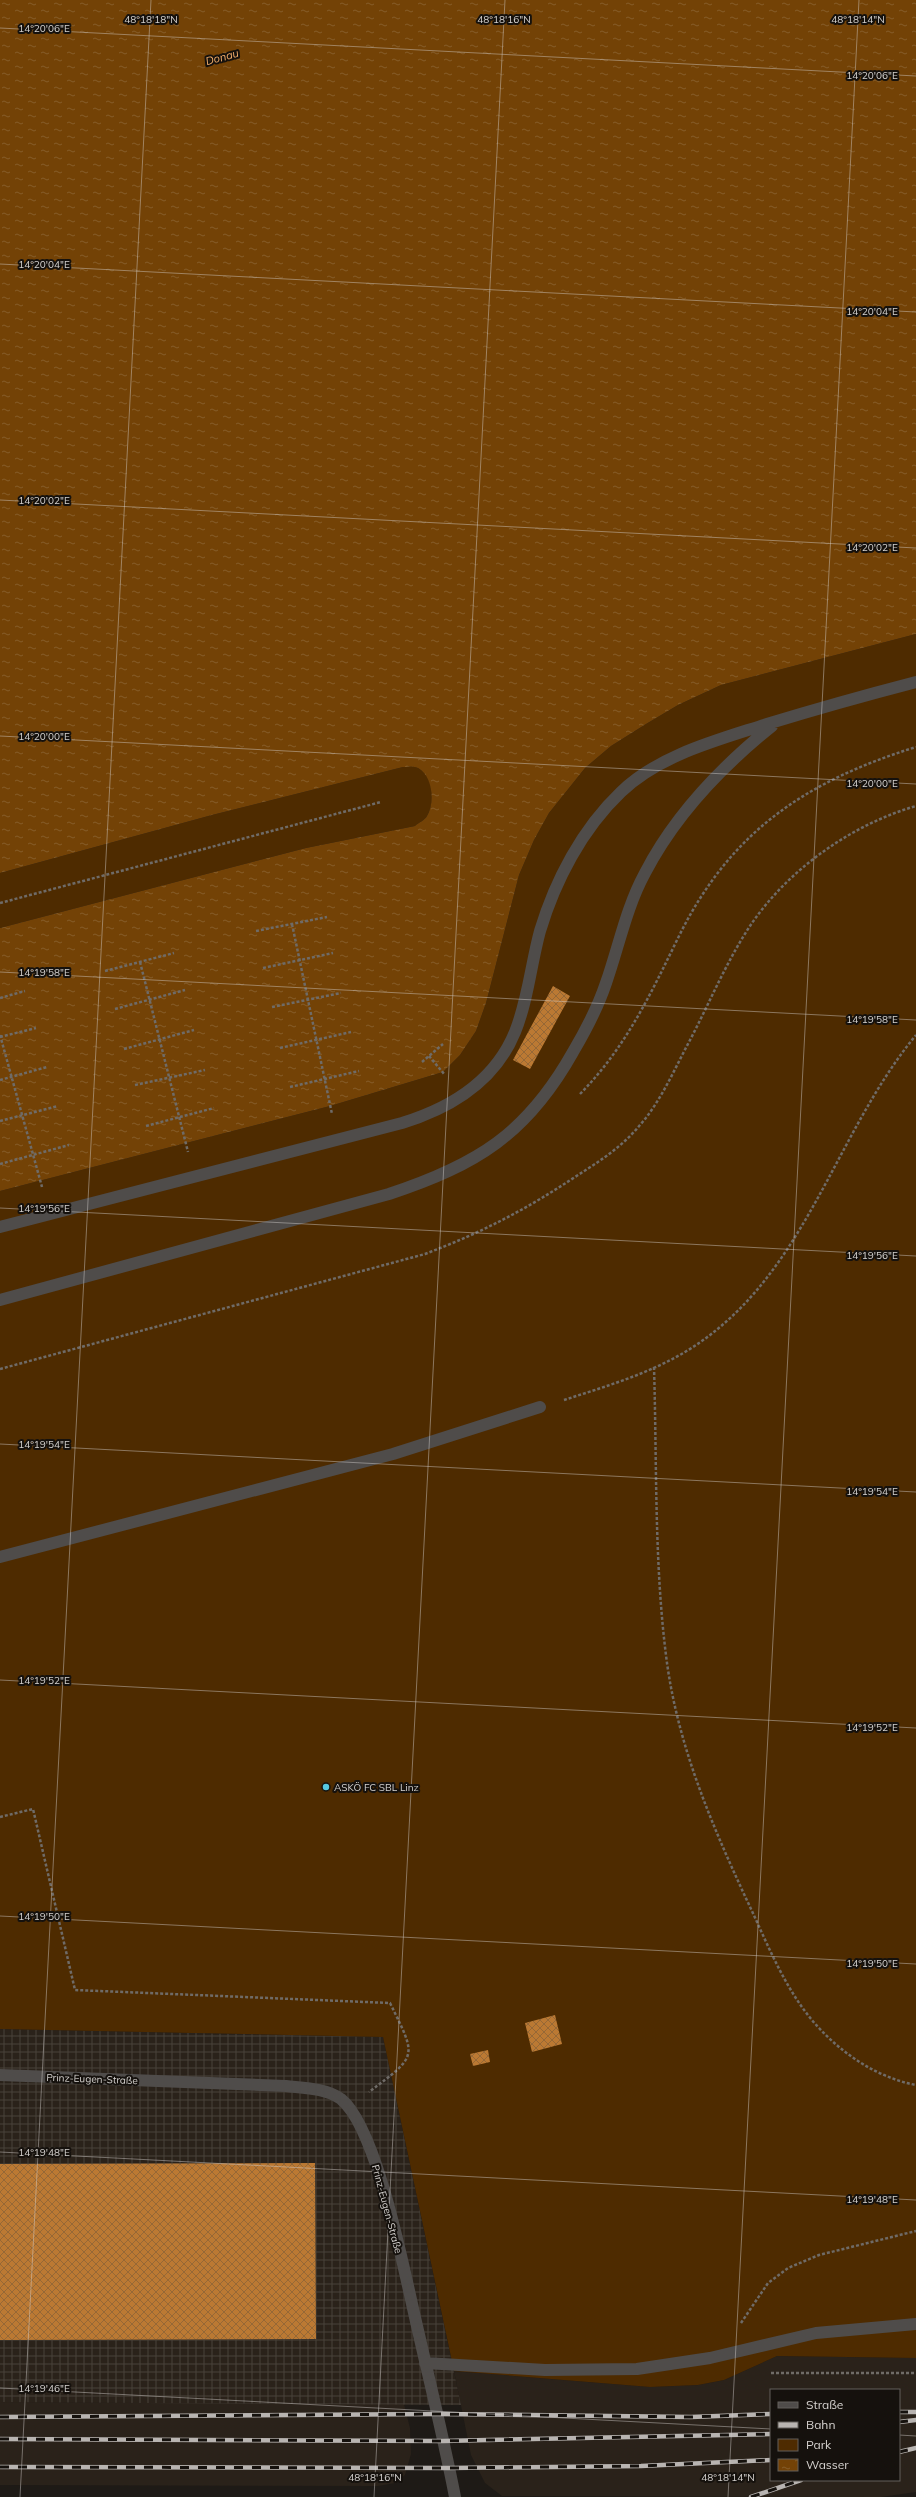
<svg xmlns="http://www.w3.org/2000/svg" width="916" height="2497" font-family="Mulish,sans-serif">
	<defs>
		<pattern id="industrial-grid" width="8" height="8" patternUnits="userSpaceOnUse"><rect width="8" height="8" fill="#2a221a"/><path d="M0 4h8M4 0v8" fill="none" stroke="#48413a"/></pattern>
		<pattern id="water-ripples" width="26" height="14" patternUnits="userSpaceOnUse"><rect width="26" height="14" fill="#734206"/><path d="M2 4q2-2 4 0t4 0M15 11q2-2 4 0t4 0" fill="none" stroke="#865c29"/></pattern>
		<pattern id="building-cross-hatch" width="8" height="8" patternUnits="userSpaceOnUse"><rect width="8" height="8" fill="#bb7933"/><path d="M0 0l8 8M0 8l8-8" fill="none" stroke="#966836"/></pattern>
	</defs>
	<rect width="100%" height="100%" fill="#1e1a16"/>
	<path fill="#2a221a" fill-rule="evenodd" d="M777 2356 916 2358V2492L881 2497 502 2496 485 2483 471 2455 454 2371 650 2387 698 2385 724 2380ZM771 2390H899V2480H771Z
		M0 2402 404 2404 410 2428 411 2454 405 2475 395 2483 378 2486 0 2485Z"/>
	<path fill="url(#industrial-grid)" d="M0 2029 383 2037 461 2405 0 2402Z"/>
	<path fill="#4e2b00" d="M916 634V2358L777 2356 724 2380 698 2385 650 2387 454 2371 383 2037 0 2029V1191L330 1106 443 1072 460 1055 476 1031 486 1003 519 875 534 840 549 813 585 768 611 746 646 724 678 705 721 685Z
		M403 767C407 767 414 766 418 768 434 776 435 803 427 816 425 820 418 823 415 826L306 848 0 928V873L212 815Z"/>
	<path fill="url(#water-ripples)" d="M0 0H916V634L721 685 678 705 646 724 611 746 585 768 549 813 534 840 519 875 486 1003 476 1031 460 1055 443 1072 330 1106 0 1191V928L306 848 415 826C418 823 425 820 427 816 435 803 433 776 418 768 414 766 407 767 403 767L212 815 0 873Z"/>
	<path fill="url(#building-cross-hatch)" d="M553 986 570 996 530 1069 513 1060Z
		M555 2015 562 2044 532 2052 525 2023Z
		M488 2050 490 2062 473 2066 470 2054Z
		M315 2163 316 2339 0 2340V2164Z"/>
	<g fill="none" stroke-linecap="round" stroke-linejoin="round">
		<path stroke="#6f6b67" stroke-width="2.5" stroke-dasharray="3 2" stroke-linecap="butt" d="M0 903 381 802
			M292 924 332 1114
			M256 931 327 917
			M140 962 188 1152
			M263 968 333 953
			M105 971 174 953
			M0 998 25 991
			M272 1007 341 993
			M115 1009 185 990
			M0 1035 42 1187
			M0 1037 36 1028
			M280 1048 351 1032
			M124 1049 194 1030
			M429 1056 445 1075
			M422 1062 443 1044
			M0 1080 47 1067
			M135 1085 205 1070
			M290 1087 359 1071
			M580 1094C627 1046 651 993 680 934 732 830 807 781 916 747
			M0 1121 58 1106
			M146 1126 214 1108
			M0 1164 69 1145
			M654 1367C657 1465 654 1566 667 1663 679 1750 714 1830 751 1909 770 1950 788 1995 819 2028 845 2056 879 2078 916 2085
			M0 1369 425 1254C483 1232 527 1209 578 1175 600 1161 623 1146 640 1125 661 1101 674 1070 689 1042 710 1002 727 960 752 923 790 868 853 824 916 806
			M564 1400C604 1387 648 1374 685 1352 805 1280 832 1137 916 1035
			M0 1817 33 1809 75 1990 390 2003C417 2058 418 2055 369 2092
			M741 2323 768 2283 788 2268 819 2255 916 2231
			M771 2373H916"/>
		<path stroke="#4f4c4a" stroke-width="12" d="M0 1227 402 1123C451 1108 495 1081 515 1032 528 1000 531 964 540 931 555 881 582 829 621 792 659 755 718 740 767 724 816 709 866 695 916 682
			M0 1300 389 1194C477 1165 527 1134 573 1052 586 1030 598 1007 606 983 619 946 626 908 645 873 675 815 721 767 772 726
			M0 1557 393 1454 540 1407
			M0 2075 286 2086C303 2088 326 2088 341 2099 378 2129 405 2276 417 2326 430 2383 444 2440 455 2497
			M425 2363 545 2370 637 2369 710 2358 816 2333 916 2324"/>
		<g stroke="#b8b4b1" stroke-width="4.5">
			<path id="rail" d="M899 2412H916
				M0 2417 438 2414 691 2417 771 2414
				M899 2422 916 2420
				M0 2439 443 2441 771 2434
				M899 2452 916 2448
				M0 2467 450 2468 641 2466 771 2460
				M751 2497 801 2480"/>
		</g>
		<use href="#rail" stroke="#15110d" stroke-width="3" stroke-dasharray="9" stroke-linecap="butt"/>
	</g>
	<path fill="none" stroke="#d6d3d0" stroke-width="1" stroke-opacity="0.45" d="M0 28 916 76M0 264 916 312M0 500 916 548M0 736 916 784M0 972 916 1020M0 1208 916 1256M0 1444 916 1492M0 1680 916 1728M0 1916 916 1964M0 2152 916 2200M0 2388 771 2429M899 2435 916 2436M20 2497 151 0M374 2497 505 0M728 2497 859 0"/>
	<circle fill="#56c9e1" stroke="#15110d" stroke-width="1.5" cx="326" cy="1787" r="4"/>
	<g text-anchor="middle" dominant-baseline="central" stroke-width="4" stroke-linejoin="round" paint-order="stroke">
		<g font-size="10" fill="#d6d3d0" stroke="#15110d" text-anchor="start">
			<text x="334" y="1787">ASKÖ FC SBL Linz</text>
		</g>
		<g font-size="10" fill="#d6d3d0" stroke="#15110d">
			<text transform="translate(92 2079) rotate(2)">Prinz-Eugen-Straße</text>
			<text transform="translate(387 2209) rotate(75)">Prinz-Eugen-Straße</text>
		</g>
		<g font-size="11" font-style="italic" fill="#f6b06c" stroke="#15110d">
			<text transform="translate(222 57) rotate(-15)">Donau</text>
		</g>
	</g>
	<g font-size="10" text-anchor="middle" fill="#d6d3d0" stroke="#15110d" stroke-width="4" stroke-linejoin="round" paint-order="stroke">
		<text x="151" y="23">48°18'18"N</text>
		<text x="504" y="23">48°18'16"N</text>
		<text x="858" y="23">48°18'14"N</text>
		<text x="44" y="32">14°20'06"E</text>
		<text x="872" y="79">14°20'06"E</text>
		<text x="44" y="268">14°20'04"E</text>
		<text x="872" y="315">14°20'04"E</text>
		<text x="44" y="504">14°20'02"E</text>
		<text x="872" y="551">14°20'02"E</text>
		<text x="44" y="740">14°20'00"E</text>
		<text x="872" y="787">14°20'00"E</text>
		<text x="44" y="976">14°19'58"E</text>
		<text x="872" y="1023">14°19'58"E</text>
		<text x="44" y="1212">14°19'56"E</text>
		<text x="872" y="1259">14°19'56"E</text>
		<text x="44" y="1448">14°19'54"E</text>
		<text x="872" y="1495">14°19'54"E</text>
		<text x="44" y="1684">14°19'52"E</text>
		<text x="872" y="1731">14°19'52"E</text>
		<text x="44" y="1920">14°19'50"E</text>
		<text x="872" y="1967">14°19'50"E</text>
		<text x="44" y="2156">14°19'48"E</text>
		<text x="872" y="2203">14°19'48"E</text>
		<text x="44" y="2392">14°19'46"E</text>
		<text x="375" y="2481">48°18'16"N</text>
		<text x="728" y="2481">48°18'14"N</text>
	</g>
	<rect x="770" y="2389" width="130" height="92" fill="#15110d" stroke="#625f5b"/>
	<rect x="778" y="2402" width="20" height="6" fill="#4f4c4a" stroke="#625f5b"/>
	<text x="806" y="2409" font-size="12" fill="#d6d3d0">Straße</text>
	<rect x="778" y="2422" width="20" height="6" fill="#b8b4b1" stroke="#625f5b"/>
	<text x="806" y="2429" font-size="12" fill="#d6d3d0">Bahn</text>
	<rect x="778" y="2439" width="20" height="12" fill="#4e2b00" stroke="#625f5b"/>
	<text x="806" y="2449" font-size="12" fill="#d6d3d0">Park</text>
	<rect x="778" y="2459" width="20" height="12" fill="url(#water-ripples)" stroke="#625f5b"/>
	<text x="806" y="2469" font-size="12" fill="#d6d3d0">Wasser</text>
</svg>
